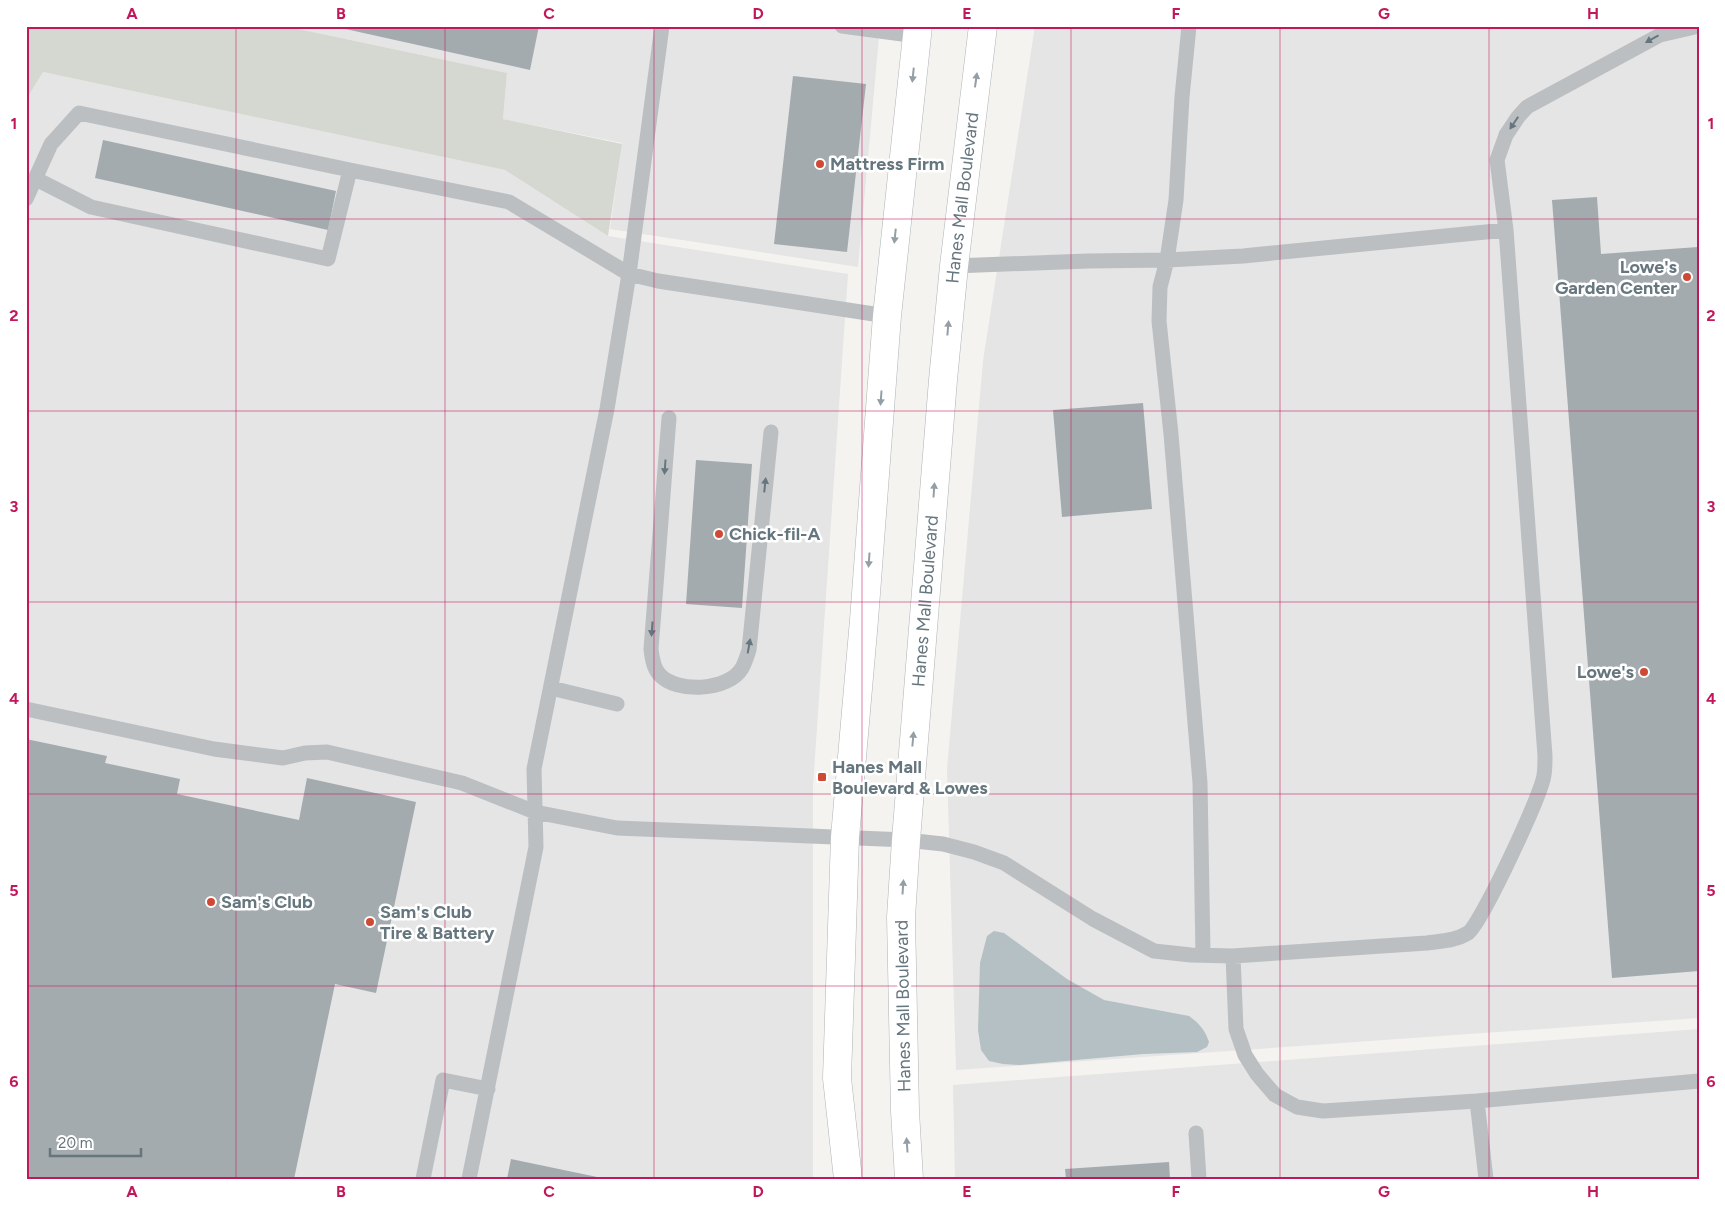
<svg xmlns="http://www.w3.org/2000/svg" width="1725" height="1205" font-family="Figtree,sans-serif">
	<rect width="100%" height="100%" fill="#f4f3f0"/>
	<path fill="#e4e5e4" d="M284 26H880L858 267 610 229 622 143 503 119 507 73Z
		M1035 26H1699V1018L956 1070 947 769 983 361Z
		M43 72 505 170 608 236 848 274 813 786V1179H26V100Z
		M1699 1029V1179H955L953 1085Z"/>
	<path fill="#d4d8d0" d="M26 26H284L507 73 503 119 622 144 608 236 505 170 43 72 26 100Z"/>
	<path fill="#b4c0c3" d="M994 931 1004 933 1067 979 1104 1000 1189 1016C1199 1023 1205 1030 1209 1042L1207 1047 1197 1052 1143 1054 1020 1065 1003 1064 989 1061 981 1050 978 1030 980 963 987 936Z"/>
	<path fill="#a3abaf" d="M332 26H539L530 70Z
		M793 76 866 84 847 252 774 244Z
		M103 140 336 191 328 230 95 178Z
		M1597 197 1601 254 1698 247 1699 971 1612 978 1552 200Z
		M1143 403 1152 509 1062 517 1053 410Z
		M696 460 752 464 742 608 686 604Z
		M26 739 107 756 105 763 180 779 177 794 299 820 307 778 416 802 376 993 335 984 294 1179H26Z
		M511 1159 602 1178V1179H507Z
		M1169 1162 1170 1179H1066L1065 1169Z"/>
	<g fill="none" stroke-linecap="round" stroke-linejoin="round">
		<g stroke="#aeb3b6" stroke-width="29">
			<g id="secondary">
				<path d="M848 1179 837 1078 845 837 864 620 887 316 918 26"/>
				<path id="s1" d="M909 1179 905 1111 901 917 906 840 943 380 954 266 983 26"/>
			</g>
		</g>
		<path stroke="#bbbfc2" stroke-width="15" d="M842 26 917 36
			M1189 26 1182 97 1176 200 1167 260 1160 287 1159 321 1171 434 1200 783 1203 955
			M350 170 509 202 629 274 658 281 887 316
			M26 199 51 144 79 113 350 170 328 259 91 207 36 179
			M1506 230 1497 160 1506 135 1518 117 1527 107 1660 35 1699 26
			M669 418 651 649C652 657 653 667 659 674 676 694 729 691 742 668 745 663 747 656 749 650L771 432
			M551 688 617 704
			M26 709 214 749 283 758 305 753 327 752 462 783 535 812 617 828 906 840 943 844 974 852 1004 863 1093 919 1154 951 1191 955 1233 956 1427 943C1441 941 1455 941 1468 933 1481 924 1542 794 1544 775 1545 769 1545 762 1545 756L1506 230 1243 256 1167 260 1088 261 954 266
			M1233 956 1236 1029 1245 1055 1257 1074 1275 1095 1297 1107 1323 1111 1477 1101 1699 1081
			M1477 1101 1486 1179
			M1196 1133 1199 1179
			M423 1179 443 1080 488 1089
			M469 1179 536 847 534 769 607 409 629 274 662 26"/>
		<use href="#secondary" stroke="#fff" stroke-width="28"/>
	</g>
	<defs><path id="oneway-solid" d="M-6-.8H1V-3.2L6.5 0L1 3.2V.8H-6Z" transform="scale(1.25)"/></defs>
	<g fill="#66767e">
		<use href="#oneway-solid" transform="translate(1652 39) rotate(151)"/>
		<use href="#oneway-solid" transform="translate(1514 123) rotate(124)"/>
		<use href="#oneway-solid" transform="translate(665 467) rotate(94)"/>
		<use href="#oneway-solid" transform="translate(765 485) rotate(-84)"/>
		<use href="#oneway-solid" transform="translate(652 629) rotate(94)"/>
		<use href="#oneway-solid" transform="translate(749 646) rotate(-80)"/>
	</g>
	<g fill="#949fa5">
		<use href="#oneway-solid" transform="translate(913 75) rotate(96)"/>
		<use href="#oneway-solid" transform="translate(976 80) rotate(-82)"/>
		<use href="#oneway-solid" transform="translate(895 236) rotate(96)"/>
		<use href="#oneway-solid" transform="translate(948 328) rotate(-85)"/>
		<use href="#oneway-solid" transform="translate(881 398) rotate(94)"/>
		<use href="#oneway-solid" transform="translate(934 490) rotate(-86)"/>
		<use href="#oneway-solid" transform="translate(869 560) rotate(94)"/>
		<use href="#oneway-solid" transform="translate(913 739) rotate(-85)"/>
		<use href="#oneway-solid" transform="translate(903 887) rotate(-86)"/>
		<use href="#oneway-solid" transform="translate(907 1145) rotate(-94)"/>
	</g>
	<path fill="none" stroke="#c2185b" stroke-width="1" stroke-opacity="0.55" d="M236 26V1179M445 26V1179M654 26V1179M862 26V1179M1071 26V1179M1280 26V1179M1489 26V1179M26 219H1699M26 411H1699M26 602H1699M26 794H1699M26 986H1699"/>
	<g fill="#cf4a35" stroke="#fff" stroke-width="2">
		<circle cx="820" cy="164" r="5"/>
		<circle cx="1687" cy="277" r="5"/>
		<circle cx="719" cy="534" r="5"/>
		<circle cx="1644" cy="672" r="5"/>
		<rect x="817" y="772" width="10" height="10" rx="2.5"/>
		<circle cx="211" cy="902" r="5"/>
		<circle cx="370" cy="922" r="5"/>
	</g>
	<g text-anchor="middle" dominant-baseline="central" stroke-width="5" stroke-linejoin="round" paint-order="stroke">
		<g font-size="18" font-weight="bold" fill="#66767e" stroke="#fff" text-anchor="start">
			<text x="830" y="164">Mattress Firm</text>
			<text x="1677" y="267" text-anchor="end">Lowe's<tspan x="1677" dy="21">Garden Center</tspan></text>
			<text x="729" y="534">Chick-fil-A</text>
			<text x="1634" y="672" text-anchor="end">Lowe's</text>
			<text x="832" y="767">Hanes Mall<tspan x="832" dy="21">Boulevard &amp; Lowes</tspan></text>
			<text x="221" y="902">Sam's Club</text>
			<text x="380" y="912">Sam's Club<tspan x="380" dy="21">Tire &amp; Battery</tspan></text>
		</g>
		<g font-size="18" fill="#66767e" stroke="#fff">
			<text stroke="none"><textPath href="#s1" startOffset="984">Hanes Mall Boulevard</textPath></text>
			<text stroke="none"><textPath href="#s1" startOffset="579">Hanes Mall Boulevard</textPath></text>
			<text transform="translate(903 1006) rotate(-91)">Hanes Mall Boulevard</text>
		</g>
	</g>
	<rect width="1725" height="1205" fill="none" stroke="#ffffff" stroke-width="55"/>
	<path d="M50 1148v8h91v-8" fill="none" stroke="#66767e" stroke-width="2.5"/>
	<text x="58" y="1148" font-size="15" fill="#66767e" stroke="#ffffff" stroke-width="4" paint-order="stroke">20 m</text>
	<rect x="28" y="28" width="1670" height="1150" fill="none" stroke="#c2185b" stroke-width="2"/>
	<g font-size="16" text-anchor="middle" font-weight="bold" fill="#c2185b">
		<text x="132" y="19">A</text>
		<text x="341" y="19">B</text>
		<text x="549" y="19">C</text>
		<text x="758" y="19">D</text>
		<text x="967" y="19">E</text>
		<text x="1176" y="19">F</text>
		<text x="1384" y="19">G</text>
		<text x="1593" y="19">H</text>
		<text x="14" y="129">1</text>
		<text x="1711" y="129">1</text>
		<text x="14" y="321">2</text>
		<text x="1711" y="321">2</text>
		<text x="14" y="512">3</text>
		<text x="1711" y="512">3</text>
		<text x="14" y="704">4</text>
		<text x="1711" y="704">4</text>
		<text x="14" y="896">5</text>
		<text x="1711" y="896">5</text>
		<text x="14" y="1087">6</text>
		<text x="1711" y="1087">6</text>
		<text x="132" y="1197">A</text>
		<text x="341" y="1197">B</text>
		<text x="549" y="1197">C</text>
		<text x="758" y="1197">D</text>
		<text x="967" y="1197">E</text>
		<text x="1176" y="1197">F</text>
		<text x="1384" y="1197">G</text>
		<text x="1593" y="1197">H</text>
	</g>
</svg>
